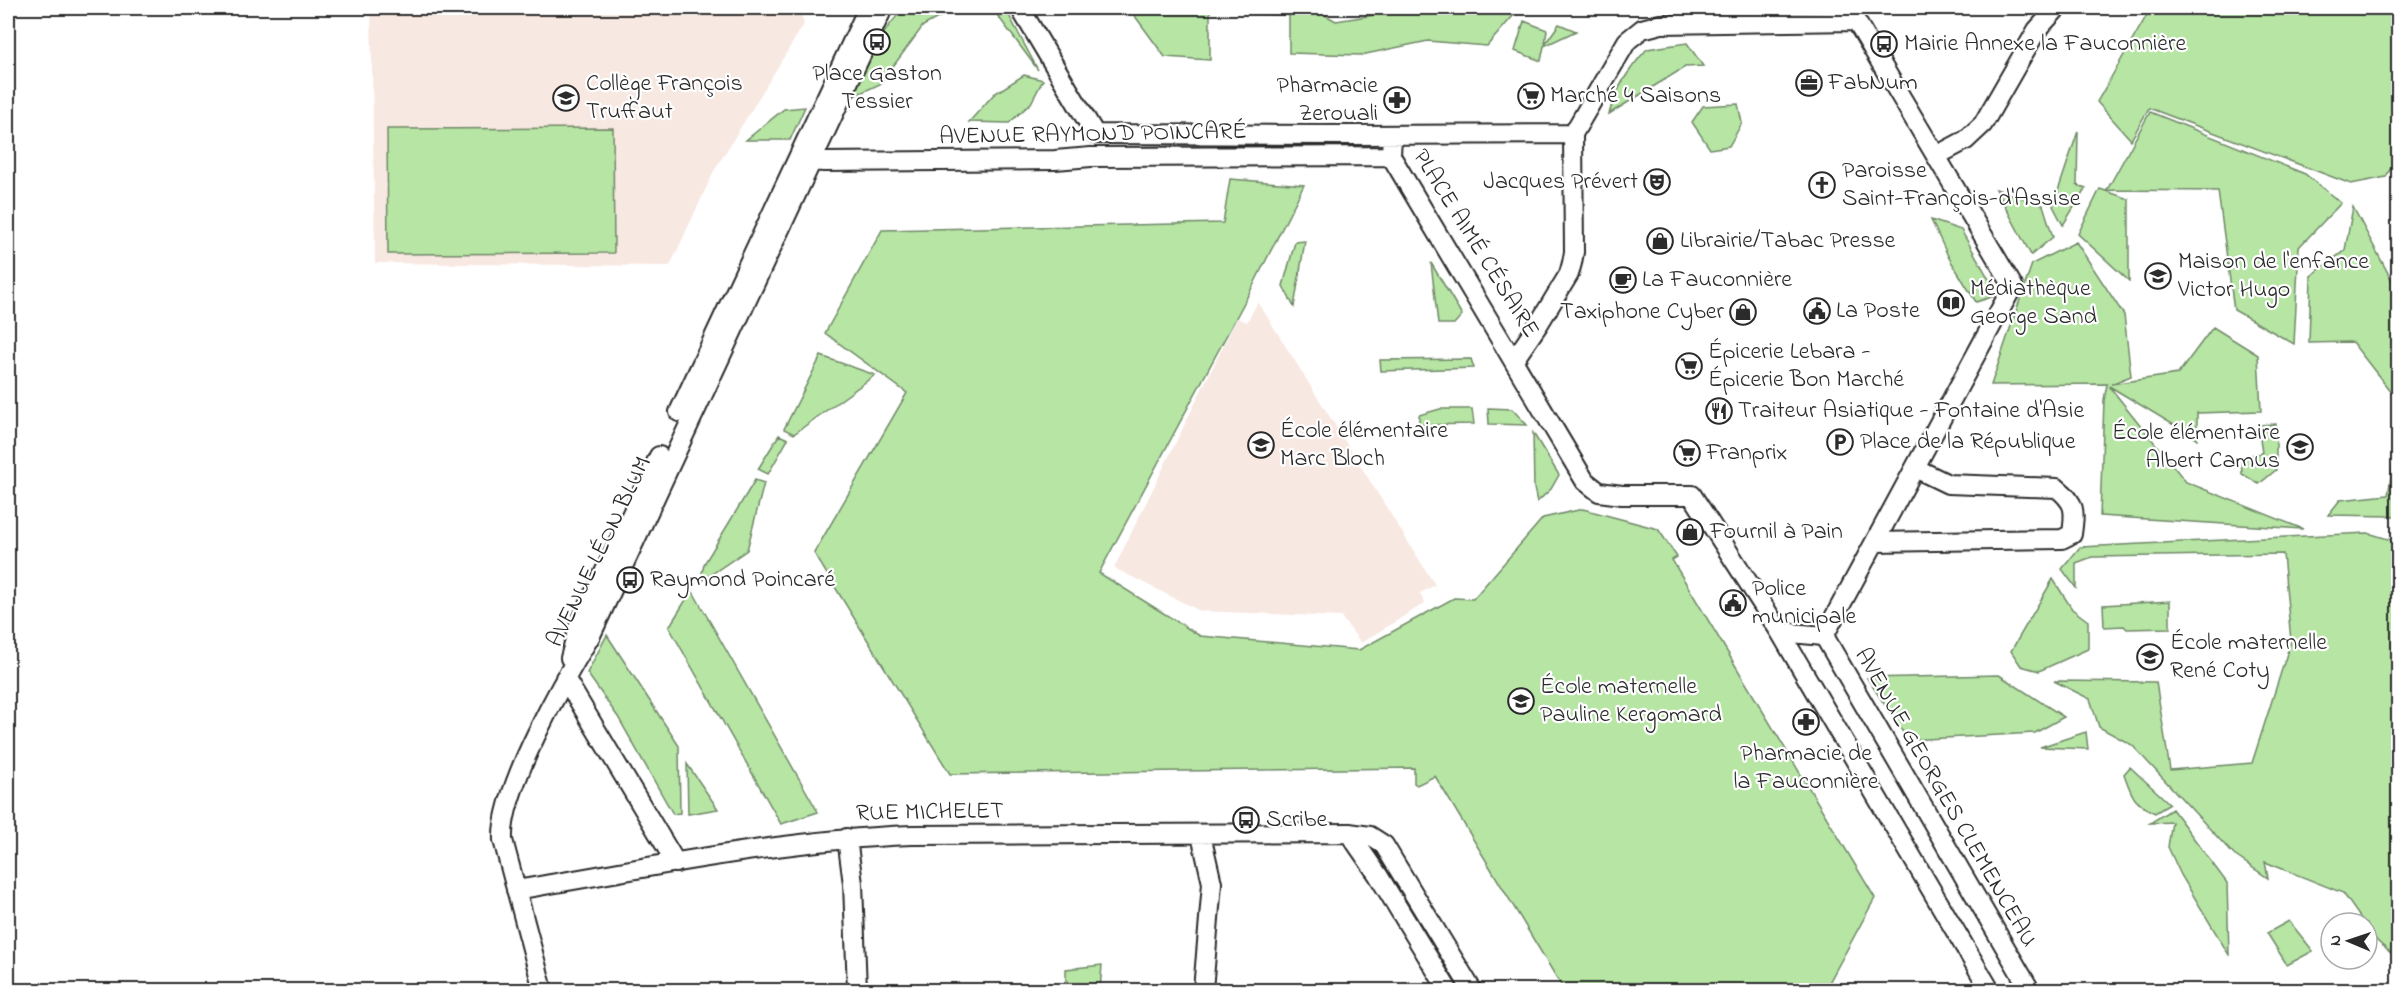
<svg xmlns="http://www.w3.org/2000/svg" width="2406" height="998" font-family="'Indie Flower',sans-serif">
	<rect width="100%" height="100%" fill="#fff"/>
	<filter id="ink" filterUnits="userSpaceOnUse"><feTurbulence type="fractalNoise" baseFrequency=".0167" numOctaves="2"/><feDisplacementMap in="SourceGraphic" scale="12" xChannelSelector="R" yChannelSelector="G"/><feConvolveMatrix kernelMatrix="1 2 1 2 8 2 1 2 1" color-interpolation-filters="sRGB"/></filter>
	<g filter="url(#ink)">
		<path fill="#f8e8e2" d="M371 8H799L804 24 714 171 670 266 375 263Z
			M1258 302 1435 585 1420 593 1425 603 1361 643 1341 617 1200 611 1114 568 1237 318 1247 322Z"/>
		<path fill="#b6e5a4" stroke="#708868" stroke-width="1.5" d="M906 8H956L923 26 880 84 854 96C862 70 885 23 906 8Z
			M992 8H1005L1038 70Z
			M1129 8H1210V60L1165 57Z
			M1257 8H1324L1325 15 1336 21 1374 15 1376 8H1520L1487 46 1428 41 1361 55 1289 53V15L1257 14Z
			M2151 8H2398V154L2386 177 2351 184 2149 108 2131 140 2097 102Z
			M1524 21 1547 30 1545 44 1559 24 1576 31 1544 46 1541 61 1515 51Z
			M1687 43 1703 66 1685 67 1609 114C1616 88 1629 69 1647 49Z
			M1024 75 1043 80 1031 103 1009 123 969 122 994 94Z
			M1738 104 1742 123 1729 146 1710 149 1692 122 1703 106Z
			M805 107 790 140H746L784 109Z
			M2150 112 2305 174 2341 203 2299 247 2294 344 2234 310 2218 191 2107 190Z
			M613 128 614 253 388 254 387 129Z
			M2078 131 2077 185 2086 188 2063 225 2053 206Z
			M1230 179 1304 185 1253 286 1099 573 1200 636 1359 650 1454 598 1473 599 1543 518 1583 509 1658 529 1677 557 1672 560 1875 898 1825 990H1564L1435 776 1417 785 1414 783V768L950 774 814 553 907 393 825 333 882 230 1223 223Z
			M1996 189 2043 205 2053 237 2031 255Z
			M2100 189 2129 199V281L2078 234Z
			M2353 207 2398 292V401L2352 342 2309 343 2311 276 2345 250Z
			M1931 220 1961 230 1998 295 1976 302 1949 258Z
			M1305 241 1294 307 1283 286 1295 242Z
			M2076 242 2124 315 2131 376 2111 384 2178 374 2213 327 2258 355 2261 411 2197 413V439L2109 386 2186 482 2303 529 2100 516 2104 400 2107 384 1991 385 2032 264Z
			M1431 263 1462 315 1454 324H1438Z
			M821 356 875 375 794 434 784 429Z
			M1471 359 1474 368 1381 371 1380 360Z
			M1488 408 1512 409 1527 425 1489 424Z
			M1440 409H1472L1474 424 1419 425V415Z
			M2276 424V470L2259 484 2242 474 2241 457 2262 453 2258 425Z
			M1533 433 1559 475 1551 489 1537 502 1534 488Z
			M2398 434V514L2394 516 2328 515 2340 500 2388 495Z
			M779 435 788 439 768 474 758 469Z
			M755 480 764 483 747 550 700 582 704 564Z
			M2368 533 2398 542V954L2393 955C2384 946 2368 937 2367 923H2364L2343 893 2265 862 2268 878 2234 855 2132 745 2099 727 2090 699 2054 681 2156 682 2170 770 2252 763 2291 641 2283 554 2092 557 2076 563V588L2062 569 2080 547Z
			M2053 579 2072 609 2088 621V649L2039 671 2021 666 2011 651Z
			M692 590 818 812 781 824 669 627Z
			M2170 601V628L2127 629 2124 626 2104 627 2103 605Z
			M607 635 679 746 680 813 673 814 618 717 587 673Z
			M1999 675 2064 717 2035 733 1908 740 1867 678Z
			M2086 732 2088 749 2040 747Z
			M687 764 718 809 688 814Z
			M2130 767 2170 804 2155 813C2133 803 2132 796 2124 774Z
			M2172 809 2227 883 2229 955 2181 875 2168 847 2172 822 2150 823Z
			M2289 921 2313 951 2287 965 2267 933Z
			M1102 965 1100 990H1066V969Z"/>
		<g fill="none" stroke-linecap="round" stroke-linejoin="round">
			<g stroke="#2b2b2b" stroke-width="22">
				<path id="street" d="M1020 8 1095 134
					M1095 134 1348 135 1573 134
					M1392 135 1391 156 1585 481 1599 492 1622 495H1692L1780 632 1990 990
					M1936 156 1966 140 1983 124 2037 30 2057 8
					M802 157 810 161 824 162 1055 160 1091 157 1391 156
					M1514 360 1538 325 1569 274 1572 263 1574 252 1573 134 1627 41 1642 29 1661 24 1856 21 2013 286 1824 636
					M679 412 868 8
					M1875 542 2062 539 2072 534C2075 511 2076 503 2057 488L1948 484 1915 468
					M1780 632 1824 636
					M1824 636 2030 990
					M570 658 578 628 659 456
					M565 678 676 863
					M1349 833 1378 875 1448 990
					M1201 835 1212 883 1203 990
					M847 838 853 884 857 990
					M516 890C647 868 779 840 912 835L1349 833 1370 836 1384 845 1472 990
					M543 990 503 840C500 791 564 679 591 635L883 8"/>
			</g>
			<use href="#street" stroke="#fff" stroke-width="18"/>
		</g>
	</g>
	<defs>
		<g id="bus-ring" transform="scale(1.35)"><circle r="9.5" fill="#fff" stroke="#2b2b2b" stroke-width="1.5"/><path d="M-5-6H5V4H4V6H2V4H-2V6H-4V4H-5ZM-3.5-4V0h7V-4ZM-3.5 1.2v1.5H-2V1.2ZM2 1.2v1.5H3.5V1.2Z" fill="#2b2b2b"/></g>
		<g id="office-ring" transform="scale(1.35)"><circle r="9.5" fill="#fff" stroke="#2b2b2b" stroke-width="1.5"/><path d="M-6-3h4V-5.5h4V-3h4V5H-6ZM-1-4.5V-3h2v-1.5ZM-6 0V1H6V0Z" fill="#2b2b2b"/></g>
		<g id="supermarket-ring" transform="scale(1.35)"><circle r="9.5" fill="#fff" stroke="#2b2b2b" stroke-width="1.5"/><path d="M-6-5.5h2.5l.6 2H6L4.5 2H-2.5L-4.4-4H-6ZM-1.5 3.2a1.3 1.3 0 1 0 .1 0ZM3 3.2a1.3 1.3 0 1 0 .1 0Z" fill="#2b2b2b"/></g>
		<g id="school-ring" transform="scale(1.35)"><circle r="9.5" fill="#fff" stroke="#2b2b2b" stroke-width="1.5"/><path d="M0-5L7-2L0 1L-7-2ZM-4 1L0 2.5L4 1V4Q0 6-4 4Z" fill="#2b2b2b"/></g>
		<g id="pharmacy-ring" transform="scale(1.35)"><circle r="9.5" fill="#fff" stroke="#2b2b2b" stroke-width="1.5"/><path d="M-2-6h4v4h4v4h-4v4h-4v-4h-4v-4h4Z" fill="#2b2b2b"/></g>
		<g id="theatre-ring" transform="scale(1.35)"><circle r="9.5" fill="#fff" stroke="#2b2b2b" stroke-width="1.5"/><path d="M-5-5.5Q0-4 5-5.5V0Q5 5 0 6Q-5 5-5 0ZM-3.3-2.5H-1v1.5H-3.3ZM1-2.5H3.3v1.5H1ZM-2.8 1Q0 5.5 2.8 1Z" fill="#2b2b2b"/></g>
		<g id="church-ring" transform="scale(1.35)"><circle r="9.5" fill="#fff" stroke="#2b2b2b" stroke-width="1.5"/><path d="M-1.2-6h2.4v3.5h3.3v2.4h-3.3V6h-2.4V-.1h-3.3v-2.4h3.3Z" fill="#2b2b2b"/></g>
		<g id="shop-ring" transform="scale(1.35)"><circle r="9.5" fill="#fff" stroke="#2b2b2b" stroke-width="1.5"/><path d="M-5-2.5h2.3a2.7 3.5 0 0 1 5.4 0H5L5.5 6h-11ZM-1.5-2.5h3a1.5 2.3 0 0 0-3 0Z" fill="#2b2b2b"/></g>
		<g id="cafe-ring" transform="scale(1.35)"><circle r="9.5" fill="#fff" stroke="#2b2b2b" stroke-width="1.5"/><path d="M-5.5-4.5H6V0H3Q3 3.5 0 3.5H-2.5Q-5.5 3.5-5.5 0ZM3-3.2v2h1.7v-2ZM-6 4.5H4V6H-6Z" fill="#2b2b2b"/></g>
		<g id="library-ring" transform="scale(1.35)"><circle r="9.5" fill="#fff" stroke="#2b2b2b" stroke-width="1.5"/><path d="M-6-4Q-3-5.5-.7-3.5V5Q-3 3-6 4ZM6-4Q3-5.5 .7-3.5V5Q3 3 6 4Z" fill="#2b2b2b"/></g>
		<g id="civic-ring" transform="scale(1.35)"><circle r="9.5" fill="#fff" stroke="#2b2b2b" stroke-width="1.5"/><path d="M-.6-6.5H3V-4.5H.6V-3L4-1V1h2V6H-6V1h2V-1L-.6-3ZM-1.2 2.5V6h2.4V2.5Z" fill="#2b2b2b"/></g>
		<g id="restaurant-ring" transform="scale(1.35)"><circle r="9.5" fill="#fff" stroke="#2b2b2b" stroke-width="1.5"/><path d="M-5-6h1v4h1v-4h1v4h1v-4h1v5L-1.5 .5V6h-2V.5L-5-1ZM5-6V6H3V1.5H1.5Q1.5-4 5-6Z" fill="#2b2b2b"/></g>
		<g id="parking-ring" transform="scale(1.35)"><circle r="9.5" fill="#fff" stroke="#2b2b2b" stroke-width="1.5"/><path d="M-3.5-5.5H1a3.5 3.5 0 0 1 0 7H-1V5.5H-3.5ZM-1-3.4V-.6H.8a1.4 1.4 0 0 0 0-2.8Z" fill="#2b2b2b"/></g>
	</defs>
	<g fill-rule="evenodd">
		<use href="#bus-ring" x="877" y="42"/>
		<use href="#bus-ring" x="1884" y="44"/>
		<use href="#office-ring" x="1809" y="83"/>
		<use href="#supermarket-ring" x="1531" y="96"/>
		<use href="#school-ring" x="566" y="98"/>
		<use href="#pharmacy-ring" x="1397" y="100"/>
		<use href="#theatre-ring" x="1657" y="182"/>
		<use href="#church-ring" x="1822" y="185"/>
		<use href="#shop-ring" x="1660" y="241"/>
		<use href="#school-ring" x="2158" y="276"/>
		<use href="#cafe-ring" x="1623" y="280"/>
		<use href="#library-ring" x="1951" y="303"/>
		<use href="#civic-ring" x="1817" y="311"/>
		<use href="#shop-ring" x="1743" y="312"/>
		<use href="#supermarket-ring" x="1689" y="366"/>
		<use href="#restaurant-ring" x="1719" y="411"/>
		<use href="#parking-ring" x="1840" y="442"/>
		<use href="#school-ring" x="1261" y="445"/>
		<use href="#school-ring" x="2300" y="447"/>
		<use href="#supermarket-ring" x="1687" y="453"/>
		<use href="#shop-ring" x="1690" y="532"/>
		<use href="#bus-ring" x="630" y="580"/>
		<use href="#civic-ring" x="1733" y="603"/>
		<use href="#school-ring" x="2150" y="657"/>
		<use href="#school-ring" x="1521" y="701"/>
		<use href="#pharmacy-ring" x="1806" y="722"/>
		<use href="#bus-ring" x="1246" y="820"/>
	</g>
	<g text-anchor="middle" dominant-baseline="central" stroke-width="4.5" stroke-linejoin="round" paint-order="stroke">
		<g font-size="24" fill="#2b2b2b" stroke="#fff" text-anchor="start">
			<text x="1904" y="44">Mairie Annexe la Fauconnière</text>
			<text x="877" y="74" text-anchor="middle">Place Gaston<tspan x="877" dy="28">Tessier</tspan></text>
			<text x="1828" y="83">FabNum</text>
			<text x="586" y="84">Collège François<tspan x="586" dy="28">Truffaut</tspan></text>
			<text x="1378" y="86" text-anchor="end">Pharmacie<tspan x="1378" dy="28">Zerouali</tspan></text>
			<text x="1550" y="96">Marché 4 Saisons</text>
			<text x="1842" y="171">Paroisse<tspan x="1842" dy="28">Saint-François-d'Assise</tspan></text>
			<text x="1638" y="182" text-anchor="end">Jacques Prévert</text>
			<text x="1680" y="241">Librairie/Tabac Presse</text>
			<text x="2178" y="262">Maison de l'enfance<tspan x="2178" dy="28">Victor Hugo</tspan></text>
			<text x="1642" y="280">La Fauconnière</text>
			<text x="1970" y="289">Médiathèque<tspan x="1970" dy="28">George Sand</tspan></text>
			<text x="1836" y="311">La Poste</text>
			<text x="1724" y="312" text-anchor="end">Taxiphone Cyber</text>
			<text x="1708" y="352">Épicerie Lebara -<tspan x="1708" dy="28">Épicerie Bon Marché</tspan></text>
			<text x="1738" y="411">Traiteur Asiatique - Fontaine d'Asie</text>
			<text x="1280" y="431">École élémentaire<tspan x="1280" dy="28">Marc Bloch</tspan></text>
			<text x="2280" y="433" text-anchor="end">École élémentaire<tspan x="2280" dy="28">Albert Camus</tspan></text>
			<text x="1860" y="442">Place de la République</text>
			<text x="1706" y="453">Franprix</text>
			<text x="1710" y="532">Fournil à Pain</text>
			<text x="650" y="580">Raymond Poincaré</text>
			<text x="1752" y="589">Police<tspan x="1752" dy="28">municipale</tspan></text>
			<text x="2170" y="643">École maternelle<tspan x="2170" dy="28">René Coty</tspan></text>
			<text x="1540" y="687">École maternelle<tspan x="1540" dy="28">Pauline Kergomard</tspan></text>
			<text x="1806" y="754" text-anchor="middle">Pharmacie de<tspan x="1806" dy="28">la Fauconnière</tspan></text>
			<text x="1266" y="820">Scribe</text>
		</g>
		<g font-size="24" fill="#2b2b2b" stroke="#fff">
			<text transform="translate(1093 135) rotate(-1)">AVENUE RAYMOND POINCARÉ</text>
			<text transform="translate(1475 244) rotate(58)">PLACE AIMÉ CÉSAIRE</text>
			<text transform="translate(600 552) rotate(-64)">AVENUE LÉON BLUM</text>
			<text transform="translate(1945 798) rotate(60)">AVENUE GEORGES CLEMENCEAU</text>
			<text transform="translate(930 813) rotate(-1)">RUE MICHELET</text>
		</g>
	</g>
	<rect width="2406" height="998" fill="none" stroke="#fff" stroke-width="30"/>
	<rect x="15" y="15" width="2376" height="968" fill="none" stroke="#2b2b2b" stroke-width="2" filter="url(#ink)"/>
	<g transform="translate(2349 941) rotate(272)"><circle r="28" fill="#ffffff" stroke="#aaaaaa" stroke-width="1.5"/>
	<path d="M0-4.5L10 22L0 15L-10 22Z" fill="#2b2b2b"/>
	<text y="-9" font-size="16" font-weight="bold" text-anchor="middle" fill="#2b2b2b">N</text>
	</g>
</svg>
